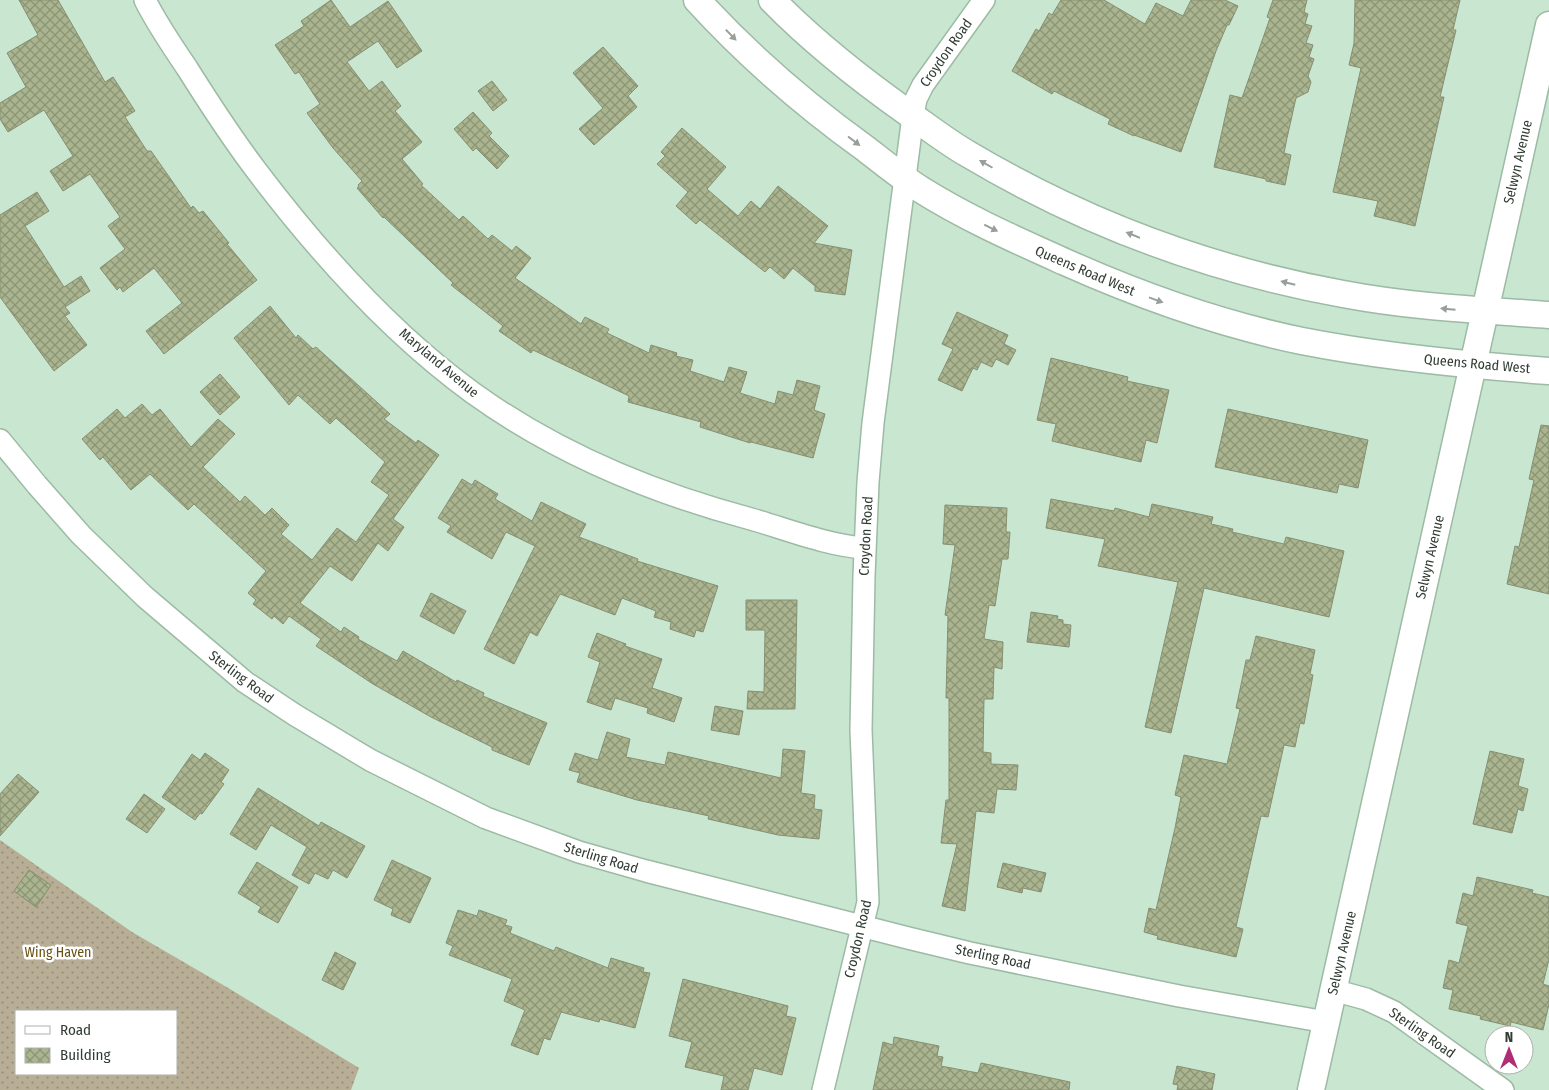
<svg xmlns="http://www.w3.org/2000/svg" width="1549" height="1090" font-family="'Fira Sans Condensed',sans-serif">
	<defs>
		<pattern id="grass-dots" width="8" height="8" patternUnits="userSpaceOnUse" patternTransform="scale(1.25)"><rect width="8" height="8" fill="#b8ae96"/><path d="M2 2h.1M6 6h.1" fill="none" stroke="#968f7b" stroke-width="1.8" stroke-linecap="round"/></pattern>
		<pattern id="building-cross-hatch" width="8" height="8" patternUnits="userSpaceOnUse" patternTransform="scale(1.25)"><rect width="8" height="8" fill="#aab48f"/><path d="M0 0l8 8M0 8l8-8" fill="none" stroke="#8b9475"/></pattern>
	</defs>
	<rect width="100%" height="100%" fill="#c9e7d0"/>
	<path fill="url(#grass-dots)" fill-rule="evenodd" d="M0 840 132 932 230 989 359 1068 351 1090H0ZM16 1011H176V1074H16Z"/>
	<path fill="url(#building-cross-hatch)" stroke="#868f71" d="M19 0H58L105 82 113 77 135 111 125 117 147 151H151L191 208 193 206 199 213 203 211 229 243 227 244 257 280 164 354 146 331 182 303 154 268 123 292 120 287 117 290 100 268 125 249 108 226 120 217 90 174 63 191 50 171 73 156 44 110 8 132 0 119V103L26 87 7 53 38 35Z
		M331 0 350 27 388 1 422 51 397 68 378 41 347 62 369 91 382 81 401 106 395 111 422 142 402 159 423 184 421 185 459 220 463 216 488 239 492 235 512 251 516 246 531 258 515 278 581 324 585 317 609 329 607 333 649 353 651 345 677 353 676 356 693 360 690 371 724 382 729 367 747 372 740 393 775 404 778 391 793 395 797 380 820 386 814 410 825 414 813 458 751 442 750 443 700 427 701 422 628 402 629 396 533 350 531 353 499 331 503 326 451 285 453 283 384 217 383 218 357 188 359 187 358 185 362 181 333 148 307 113 320 104 299 72 295 74 275 45 304 26 301 21Z
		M1061 0H1104L1145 24 1156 3 1183 16 1191 0H1225L1238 6 1229 25H1227L1216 51 1181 152 1134 135V136L1108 124 1110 119 1054 91 1052 94 1012 71 1036 29 1039 31 1049 13 1052 15Z
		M1273 0H1307L1304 12 1308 14 1305 24 1312 26 1306 43 1313 45 1309 57 1314 59 1308 76 1311 82 1308 92 1296 98 1287 138 1284 153 1291 155 1285 185 1266 181V179L1214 167 1230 95 1242 98 1270 18 1267 17Z
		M1355 0H1460L1453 30H1456L1440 97H1444L1415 226 1374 216 1378 201 1333 192 1361 68 1349 65 1354 43Z
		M603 47 638 86 628 96 637 107 594 145 579 129 603 108 573 73Z
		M492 81 507 100 493 111 478 91Z
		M473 112 492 133 489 136 509 156 497 169 476 148 473 151 454 129Z
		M682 128 726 167 707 189 738 216 751 201 760 209 778 186 828 226 814 243 852 250 845 295 815 291V286L793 268 784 279 770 267 765 272 700 220 696 224 676 206 688 192 657 164 665 156 661 152Z
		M37 192 49 211 25 226 64 287 81 276 90 291 65 307 70 313 65 316 87 345 54 371 0 297V215Z
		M270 306 296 338 298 335 313 349 316 347 390 414 384 419 416 443 418 440 439 455 393 519 404 527 388 551 378 543 352 581 330 566 300 603 341 632 344 627 359 637 358 639 397 661 403 651 456 682 457 680 484 693 483 696 547 723 529 765 492 750V747L431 717 373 684 316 646 321 639 289 616 283 624 274 616 272 619 253 604 256 600 248 593 266 571 194 504 188 510 150 474 131 490 103 457 100 460 82 439 117 409 125 418 142 404 152 415 160 409 191 447 218 419 235 434 203 467 240 502 245 496 265 515 272 508 289 525 281 534 312 560 337 528 356 542 389 495 371 482 385 462 336 418 330 424 298 395 289 405 234 338Z
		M957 312 1008 335 1004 344 1016 350 1008 365 996 359 992 367 981 362 977 370 973 368 962 391 938 380 953 349 942 344Z
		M1051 358 1128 377 1127 381 1169 390 1157 443 1146 440 1141 462 1052 441 1056 424 1037 420Z
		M220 374 240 397 220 415 200 392Z
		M1228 409 1368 440 1358 488 1339 484 1337 493 1215 467Z
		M1541 425 1549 426V594L1507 584 1515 546 1519 547 1534 480 1529 479Z
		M462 479 472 485 475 480 498 494 495 499 532 521 541 502 586 524 579 537 638 559 637 561 718 586 703 632 696 630 694 637 670 629 671 622 654 617 656 611 622 598 615 615 560 594 537 636 530 632 514 664 484 649 535 546 506 532 492 559 447 532 451 526 438 518Z
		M1051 499 1114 511 1115 508 1149 517 1152 504 1213 517 1211 524 1233 529 1232 532 1284 544 1286 537 1344 551 1329 617 1204 588 1171 733 1145 727 1178 582 1098 566 1105 539 1046 528Z
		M945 505 1007 508 1006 532H1010L1008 559H1002L995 606 989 605 984 639 1003 642 1002 669 994 667 993 699H984L983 752 991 753V764L1018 765 1016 790 997 789 994 813 976 811 965 911 942 906 957 844 941 843 946 800H949V698H946L948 616 945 615 955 545 943 544Z
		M431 593 466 611 454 634 420 616Z
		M746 600H797L795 709H747L748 691 764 692 765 630H746Z
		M1031 612 1058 616 1057 619 1063 620V624L1071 625 1069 647 1027 642Z
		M597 633 626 644 625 646 662 659 652 688 682 698 674 722 647 713 648 708 615 698 611 710 587 702 600 662 588 657Z
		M1256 636 1315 650 1310 674 1313 675 1304 724 1300 723 1295 747 1284 745 1268 817 1261 816 1236 927 1243 929 1236 957 1157 939 1158 936 1144 932 1149 908 1156 910 1175 828 1181 797 1175 795 1184 755 1227 764 1240 709 1236 708 1242 680 1246 660H1250Z
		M715 706 743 711 739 735 711 730Z
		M607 732 630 739 626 757 665 765 668 752 781 778 783 749 805 751 801 793 815 795 814 809 822 810 819 839 778 835 708 819 709 816 637 800 577 782 580 773 569 770 575 753 598 760Z
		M1490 751 1524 759 1518 786 1528 789 1523 811 1518 809 1512 833 1473 824Z
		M205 753 229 770 221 782 224 784 202 814 200 813 195 820 162 797 192 754 200 760Z
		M18 774 39 792 0 836V794Z
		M258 788 319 826 321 822 365 846 347 878 333 870 328 879 315 873 309 884 292 875 307 847 271 825 256 850 230 834Z
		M144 794 165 809 147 833 126 819Z
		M392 860 431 878 410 923 391 915 393 909 374 900Z
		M257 862 298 887 278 923 258 912 261 907 238 893Z
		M1003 863 1046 873 1041 892 1023 888 1022 893 997 887Z
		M29 870 51 885 36 907 14 891Z
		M1477 877 1533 890 1532 893 1549 897V959L1543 984 1549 986V1004L1543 1030 1511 1022 1510 1026 1480 1019 1481 1016 1449 1009 1453 990 1443 988 1449 960 1459 963 1468 926 1456 923 1463 893 1473 896Z
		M458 910 477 916 479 910 507 920 505 925 512 927 510 933 554 951 556 947 608 968 611 958 644 968 643 972 650 973 635 1028 600 1019 599 1022 561 1012 550 1040 544 1038 538 1055 511 1045 525 1010 504 1001 512 979 449 955 453 946 446 943Z
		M335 952 356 963 343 990 322 980Z
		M683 979 788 1006 786 1016 796 1018 782 1075 754 1068 748 1090H721L724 1076 685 1067 692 1042 669 1036Z
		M894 1037 939 1046 937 1056 943 1057 941 1066 978 1073 981 1063 1070 1082 1069 1090H873L883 1042 893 1045Z
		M1177 1066 1215 1074 1212 1090H1177L1178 1085 1173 1084Z"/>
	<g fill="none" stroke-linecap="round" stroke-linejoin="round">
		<g stroke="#9dbaa4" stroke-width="24">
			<path id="minor" d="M145 0C157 24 172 46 187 68 209 103 231 137 256 170 318 252 389 332 473 393 555 452 653 493 751 519 786 529 829 546 865 548
				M0 440 37 485 81 535 145 597 245 682 295 715 370 760 486 818 579 852 646 871 908 938 970 953 1179 996 1326 1022
				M1333 990 1366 999 1394 1012 1503 1090
				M823 1090 868 902 861 730 864 576 868 482 873 423 913 116 916 99 923 85 984 0"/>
		</g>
		<g stroke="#9dbaa4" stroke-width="29">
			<path id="tertiary" d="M697 0C748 56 805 105 866 149 884 163 901 177 920 189 966 218 1016 240 1065 262 1141 296 1220 324 1302 341 1383 357 1466 365 1549 371
				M772 0C813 42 860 79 908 113 928 127 947 142 968 154 1084 223 1211 270 1343 294 1411 307 1480 310 1549 315
				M1311 1090 1549 25"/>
		</g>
		<use href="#minor" stroke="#fff" stroke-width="21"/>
		<use href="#tertiary" stroke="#fff" stroke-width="26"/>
	</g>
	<defs><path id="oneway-solid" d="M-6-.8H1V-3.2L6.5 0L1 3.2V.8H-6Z" transform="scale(1.25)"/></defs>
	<g fill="#989e99">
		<use href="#oneway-solid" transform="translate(731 35) rotate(46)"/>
		<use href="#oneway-solid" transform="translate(854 141) rotate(37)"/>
		<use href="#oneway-solid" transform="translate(986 164) rotate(-150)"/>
		<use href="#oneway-solid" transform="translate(991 228) rotate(26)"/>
		<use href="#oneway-solid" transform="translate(1133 235) rotate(-158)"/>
		<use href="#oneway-solid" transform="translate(1288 283) rotate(-166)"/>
		<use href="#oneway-solid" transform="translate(1156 300) rotate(20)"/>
		<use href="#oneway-solid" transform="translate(1448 309) rotate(-175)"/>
	</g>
	<g text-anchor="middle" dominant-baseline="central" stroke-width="5" stroke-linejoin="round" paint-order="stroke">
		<g font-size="14" fill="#313c33" stroke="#fff">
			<text transform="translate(946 53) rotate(-55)">Croydon Road</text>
			<text transform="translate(1518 162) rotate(-77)">Selwyn Avenue</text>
			<text transform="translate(1085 271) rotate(23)">Queens Road West</text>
			<text transform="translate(439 363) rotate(40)">Maryland Avenue</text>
			<text transform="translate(1477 364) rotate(5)">Queens Road West</text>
			<text transform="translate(866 536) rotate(-87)">Croydon Road</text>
			<text transform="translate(1430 557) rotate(-77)">Selwyn Avenue</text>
			<text transform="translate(241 677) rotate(37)">Sterling Road</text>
			<text transform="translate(601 858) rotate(17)">Sterling Road</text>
			<text transform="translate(858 939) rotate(-77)">Croydon Road</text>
			<text transform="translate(1342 953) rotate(-77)">Selwyn Avenue</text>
			<text transform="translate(993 957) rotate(12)">Sterling Road</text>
			<text transform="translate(1422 1033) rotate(35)">Sterling Road</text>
		</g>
		<g font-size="14" fill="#675113" stroke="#fff">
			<text x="58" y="952">Wing Haven</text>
		</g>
	</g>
	<rect x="15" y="1010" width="162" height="65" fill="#ffffff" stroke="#adb1ad"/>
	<rect x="25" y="1026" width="25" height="8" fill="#ffffff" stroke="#adb1ad"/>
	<text x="60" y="1035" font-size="15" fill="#313c33">Road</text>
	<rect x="25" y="1048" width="25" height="15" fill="url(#building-cross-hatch)" stroke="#adb1ad"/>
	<text x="60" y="1060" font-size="15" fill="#313c33">Building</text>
	<g transform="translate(1509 1050)"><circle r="24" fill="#ffffff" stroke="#adb1ad"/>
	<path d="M0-4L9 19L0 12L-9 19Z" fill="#b02c75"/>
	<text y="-8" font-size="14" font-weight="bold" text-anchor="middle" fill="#313c33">N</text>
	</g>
</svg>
